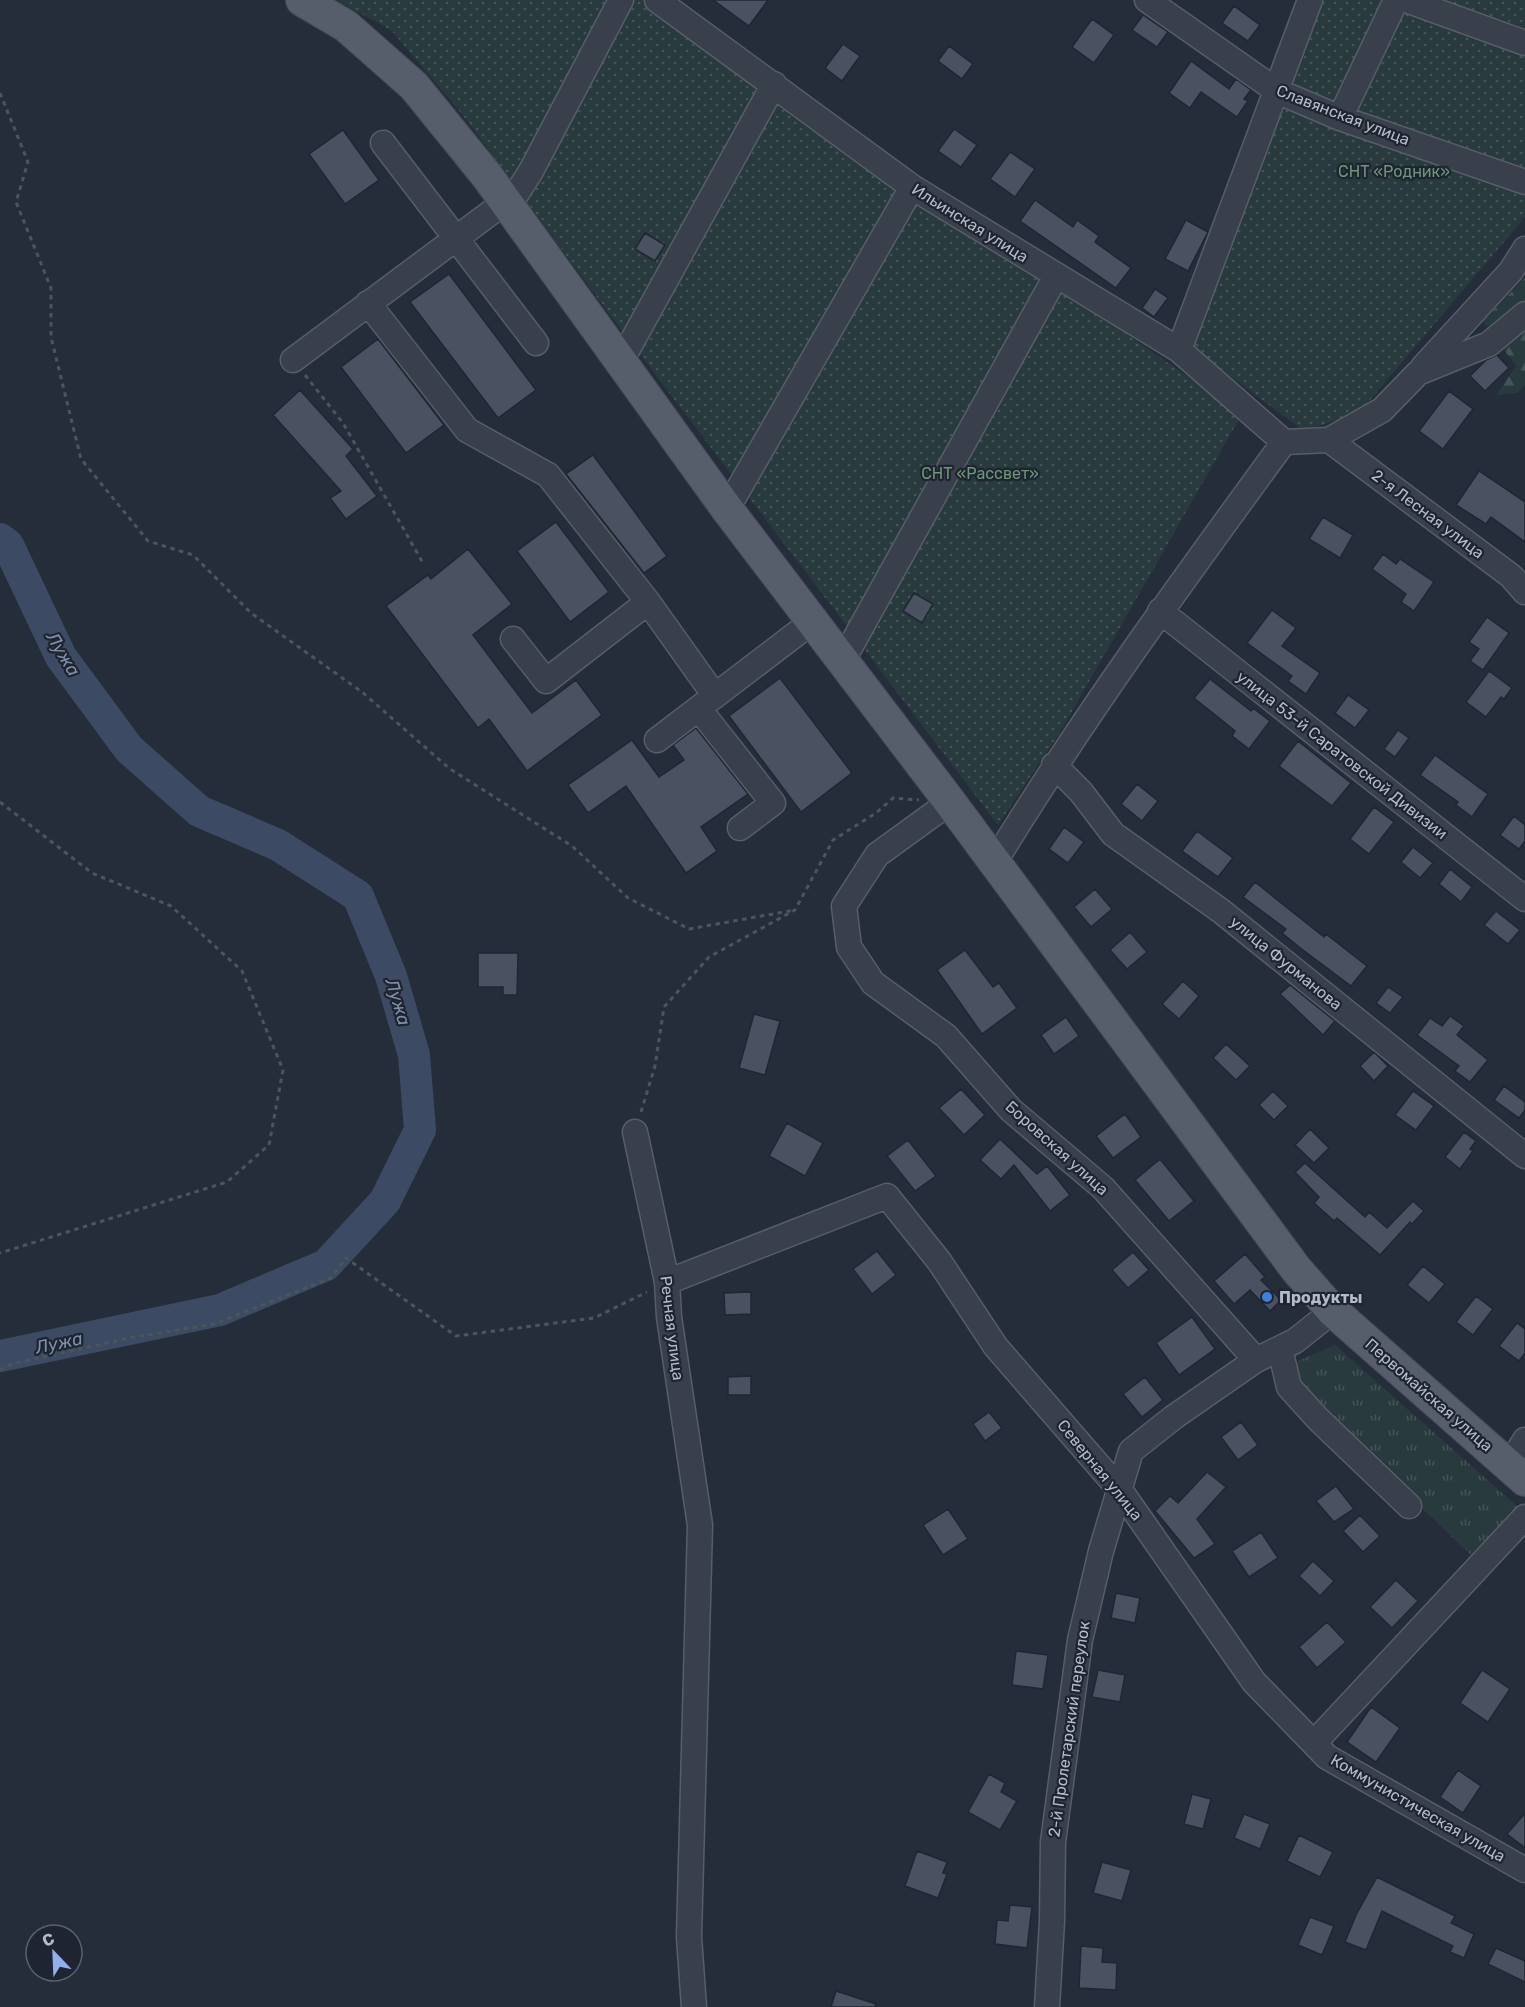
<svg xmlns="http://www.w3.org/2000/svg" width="1525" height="2007" font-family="Rubik,sans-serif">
	<defs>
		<pattern id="forest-firs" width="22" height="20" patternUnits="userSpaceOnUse" patternTransform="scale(1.5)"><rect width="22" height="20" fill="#283a3d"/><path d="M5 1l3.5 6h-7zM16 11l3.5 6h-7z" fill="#455458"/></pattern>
		<pattern id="park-tufts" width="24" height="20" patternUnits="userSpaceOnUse" patternTransform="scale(1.5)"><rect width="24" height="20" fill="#283a3d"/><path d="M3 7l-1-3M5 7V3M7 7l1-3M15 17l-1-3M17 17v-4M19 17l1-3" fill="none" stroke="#455458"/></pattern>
		<pattern id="garden-dots" width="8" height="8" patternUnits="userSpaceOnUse" patternTransform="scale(1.5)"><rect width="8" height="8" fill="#283a3d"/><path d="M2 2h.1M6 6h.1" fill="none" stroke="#455458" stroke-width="1.8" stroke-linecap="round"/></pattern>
	</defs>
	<rect width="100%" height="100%" fill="#252d3b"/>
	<path fill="url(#forest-firs)" d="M1525 278V385L1518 393 1496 395 1516 366 1483 321Z"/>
	<path fill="url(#park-tufts)" d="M1335 1345 1518 1507 1471 1555 1295 1387 1298 1361Z"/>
	<path fill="url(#garden-dots)" d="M336 0H643L1242 414 1059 734 998 825 610 315 462 114 391 30Z
		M1323 0H1525V217L1360 412 1304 431 1190 346 1236 212Z"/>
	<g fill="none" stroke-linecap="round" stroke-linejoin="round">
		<path stroke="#3c4a63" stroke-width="32" d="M0 539 8 545 61 657 129 749 199 811 278 845 358 896 391 976 414 1055 420 1130 385 1201 326 1265 220 1310 0 1356"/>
	</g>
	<path fill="#4a5262" stroke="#202632" stroke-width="1.5" d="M713 0H768L749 26Z
		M1234 6 1260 25 1248 41 1222 23Z
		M1143 15 1168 32 1157 47 1132 30Z
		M1092 19 1114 35 1094 63 1072 47Z
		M843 44 860 56 842 81 825 68Z
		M949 46 973 64 962 79 938 61Z
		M1191 61 1229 89 1236 79 1251 90 1244 99 1248 101 1237 117 1201 92 1190 108 1169 93Z
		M954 129 977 145 961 167 938 151Z
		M343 130 379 180 345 204 309 154Z
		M1010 152 1035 169 1015 197 990 179Z
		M1035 200 1073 227 1077 220 1099 236 1095 242 1131 268 1116 288 1020 221Z
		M1186 220 1208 232 1188 271 1165 259Z
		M645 233 665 245 655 261 635 249Z
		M449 274 536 390 498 418 410 302Z
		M1155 289 1168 298 1154 317 1142 308Z
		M378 339 444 425 406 453 341 367Z
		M1497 355 1509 368 1485 391 1470 376 1486 360Z
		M300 390 353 449 346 456 377 496 346 519 330 498 341 491 273 415Z
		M1449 391 1473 409 1443 449 1419 431Z
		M593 455 667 556 644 573 566 474Z
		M1479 471 1525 502V542L1491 517 1486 524 1456 505Z
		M1323 517 1353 535 1340 558 1309 539Z
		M556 522 609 592 570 622 517 551Z
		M468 549 512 604 473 635 532 713 576 680 602 715 527 771 489 719 478 728 386 606 428 575 431 579Z
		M1383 554 1396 564 1400 559 1434 582 1414 611 1401 602 1406 594 1372 569Z
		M914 593 933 604 922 623 903 611Z
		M1272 610 1296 628 1282 646 1320 673 1306 694 1288 681 1292 676 1247 643Z
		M1487 617 1509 633 1483 670 1470 661 1479 649 1469 642Z
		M1489 671 1512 688 1504 699 1501 697 1486 717 1466 702Z
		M780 678 852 773 801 812 729 716Z
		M1210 679 1251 711 1253 708 1270 721 1249 749 1232 736 1235 731 1194 698Z
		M1348 695 1369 710 1355 728 1335 713Z
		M696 728 748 794 701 827 717 851 686 873 626 786 588 813 568 785 632 740 659 777 684 760 673 745Z
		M1398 730 1409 738 1395 757 1384 749Z
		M1298 741 1351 783 1332 806 1279 766Z
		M1435 755 1488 794 1472 817 1456 805 1458 802 1420 775Z
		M1137 784 1158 801 1142 821 1121 804Z
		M1374 807 1394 822 1369 854 1350 839Z
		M1514 816 1525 825V841L1519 849 1500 835Z
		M1064 827 1084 842 1068 863 1049 849Z
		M1197 831 1233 858 1218 877 1182 851Z
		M1413 847 1433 863 1420 878 1401 862Z
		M1450 869 1472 887 1461 902 1439 884Z
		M1255 882 1324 937 1326 934 1367 966 1351 986 1299 947 1282 933 1286 929 1243 897Z
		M1095 889 1112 909 1091 927 1074 907Z
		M1496 911 1520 930 1508 944 1484 925Z
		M1130 932 1147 952 1127 969 1110 950Z
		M965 950 993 987 999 983 1017 1008 982 1034 937 970Z
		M478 953H518L517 995H503V987H478Z
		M1183 981 1199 996 1179 1019 1162 1004Z
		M1290 985 1335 1021 1323 1035 1280 994Z
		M1388 987 1403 997 1390 1013 1376 1003Z
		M754 1014 780 1021 765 1075 739 1068Z
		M1450 1016 1464 1026 1457 1035 1488 1060 1470 1082 1455 1071 1459 1066 1417 1035 1430 1018 1442 1026Z
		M1066 1017 1079 1036 1054 1054 1041 1035Z
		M1226 1044 1250 1066 1236 1080 1213 1058Z
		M1374 1052 1388 1066 1374 1081 1360 1066Z
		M1504 1086 1525 1102V1110L1519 1118 1494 1100Z
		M961 1089 985 1115 964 1135 939 1108Z
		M1273 1091 1288 1106 1274 1120 1259 1105Z
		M1413 1091 1434 1106 1416 1130 1395 1115Z
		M1125 1114 1141 1137 1113 1158 1096 1136Z
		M787 1123 823 1143 805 1176 769 1156Z
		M1310 1129 1329 1148 1314 1163 1295 1145Z
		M1464 1132 1476 1141 1470 1149 1473 1151 1460 1169 1445 1157Z
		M1000 1139 1037 1174 1047 1166 1070 1195 1050 1211 1014 1165 1001 1179 980 1160Z
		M908 1140 936 1176 915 1191 887 1156Z
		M1160 1159 1194 1201 1169 1221 1135 1180Z
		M1305 1163 1365 1217 1369 1212 1387 1228 1413 1201 1424 1211 1412 1224 1410 1222 1380 1255 1337 1218 1334 1221 1314 1203 1319 1197 1295 1172Z
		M877 1251 896 1275 872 1294 853 1269Z
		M1133 1252 1149 1270 1128 1288 1112 1270Z
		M1245 1254 1265 1277 1261 1280 1281 1300 1270 1311 1250 1290 1234 1304 1214 1281Z
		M1423 1266 1445 1284 1429 1303 1407 1285Z
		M751 1292V1314L725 1315 724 1293Z
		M1476 1296 1493 1309 1473 1335 1456 1322Z
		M1192 1317 1215 1349 1179 1375 1156 1343Z
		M1517 1323 1525 1329V1353L1519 1361 1499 1346Z
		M751 1376V1395H728V1377Z
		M1145 1377 1163 1400 1142 1417 1123 1394Z
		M989 1412 1002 1428 985 1441 973 1424Z
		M1241 1422 1258 1445 1238 1460 1221 1437Z
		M1207 1472 1226 1487 1197 1519 1215 1544 1194 1558 1155 1511 1170 1496 1178 1503Z
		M1336 1486 1354 1509 1334 1522 1316 1501Z
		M948 1509 968 1539 943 1555 923 1525Z
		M1360 1515 1380 1536 1363 1552 1343 1531Z
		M1261 1532 1278 1558 1249 1577 1232 1551Z
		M1313 1561 1334 1581 1320 1596 1299 1576Z
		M1396 1580 1418 1601 1392 1628 1370 1607Z
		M1116 1593 1140 1598 1135 1623 1111 1618Z
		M1327 1622 1346 1642 1317 1668 1299 1647Z
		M1016 1651 1048 1655 1043 1689 1012 1685Z
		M1098 1670 1125 1675 1120 1702 1092 1697Z
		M1482 1670 1510 1689 1488 1722 1460 1703Z
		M1371 1707 1400 1728 1376 1762 1347 1742Z
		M1458 1770 1481 1786 1463 1813 1440 1797Z
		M989 1774 1005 1783 1001 1792 1017 1801 1000 1830 968 1812Z
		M1192 1794 1211 1799 1203 1829 1184 1824Z
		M1525 1813V1848L1507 1834Z
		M1244 1814 1270 1824 1260 1849 1234 1838Z
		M1299 1835 1333 1852 1320 1877 1287 1861Z
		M917 1851 947 1862 943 1873 947 1874 938 1898 905 1886Z
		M1102 1862 1131 1870 1122 1901 1093 1893Z
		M1377 1877 1455 1916 1451 1923 1474 1934 1464 1958 1450 1952 1453 1946 1382 1911 1366 1950 1345 1942 1356 1915Z
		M1010 1905 1032 1907 1027 1948 995 1944 997 1920 1008 1921Z
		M1310 1917 1334 1926 1322 1955 1298 1945Z
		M1081 1946 1103 1948 1102 1962 1117 1963 1116 1990 1079 1988Z
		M1496 1948 1525 1961V1982L1488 1964Z
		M836 1991 876 2004 875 2007H831Z"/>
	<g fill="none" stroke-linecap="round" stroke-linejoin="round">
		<g stroke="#575d69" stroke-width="27">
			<path id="minor" d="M657 0 912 187 1179 350 1284 442
				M1147 0 1277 91 1340 118 1525 182
				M1406 0 1525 43
				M1340 118 1396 0
				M383 143 536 343
				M368 303 467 430 548 475 648 602
				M1179 350 1310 0
				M293 360 517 193 531 171 621 0
				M620 363 774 84
				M1423 367 1511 271 1525 249
				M1329 440 1382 410 1418 373 1489 344 1525 314
				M1284 442 1329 440 1511 576 1525 592
				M727 509 912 187
				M1160 611 1525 899
				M513 639 546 681 648 602 715 696
				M843 660 1056 276
				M699 709 773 803 740 828
				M657 740 813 621
				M1054 765 1081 792 1113 834 1221 911 1525 1156
				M950 802 877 855 844 906 849 947 873 983 946 1036 1011 1110 1103 1188 1256 1360
				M994 863C1083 717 1183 580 1284 442
				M635 1132 667 1282 669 1317 700 1525 689 1937 694 2007
				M667 1282 887 1196 939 1261 996 1347 1120 1490 1254 1682 1327 1757 1525 1870
				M1280 1349 1289 1387 1318 1419 1409 1506
				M1509 1466 1525 1440
				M1314 1743 1525 1517
				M1047 2007 1052 1921 1053 1842 1080 1640 1101 1551 1131 1451 1174 1417 1256 1360 1295 1341 1333 1311"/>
		</g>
		<g stroke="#424854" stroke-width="34">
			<path id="major" d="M302 0 346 26 414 86 487 176 727 509 950 802 1296 1269 1333 1311 1525 1480"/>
		</g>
		<path stroke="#47575b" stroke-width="3" stroke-dasharray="4.5 4.5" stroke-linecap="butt" d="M0 93 28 162 16 202 51 288V337L81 459 148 541 193 555 251 613 362 692 450 769 572 846 628 898 689 929 795 910
			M305 375 343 423 423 563
			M0 802 92 873 171 906 242 971 283 1070 269 1145 227 1182 0 1253
			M641 1112 655 1066 664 1007 709 957 795 910 833 840 876 813 893 798 919 800
			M0 1370 11 1364 129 1338 214 1324 331 1278 346 1258 456 1336 594 1318 647 1292"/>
		<use href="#minor" stroke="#393f4b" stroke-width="24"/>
		<use href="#major" stroke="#575e6b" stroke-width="32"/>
	</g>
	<circle fill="#3f7fe0" stroke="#1e2430" stroke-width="2" cx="1267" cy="1297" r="6"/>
	<g text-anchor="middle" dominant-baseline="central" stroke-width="4.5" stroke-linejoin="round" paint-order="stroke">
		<g font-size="16" fill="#b5bac7" stroke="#1e2430">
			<text transform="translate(1343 115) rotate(21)">Славянская улица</text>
			<text transform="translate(970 223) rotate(32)">Ильинская улица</text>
			<text transform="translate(1428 514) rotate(37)">2-я Лесная улица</text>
			<text transform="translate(1342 755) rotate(38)">улица 53-й Саратовской Дивизии</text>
			<text transform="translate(1286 963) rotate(39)">улица Фурманова</text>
			<text transform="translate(1057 1148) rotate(42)">Боровская улица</text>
			<text transform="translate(672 1328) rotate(83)">Речная улица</text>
			<text transform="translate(1429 1395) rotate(41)">Первомайская улица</text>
			<text transform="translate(1100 1470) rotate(51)">Северная улица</text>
			<text transform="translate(1069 1729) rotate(-82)">2-й Пролетарский переулок</text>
			<text transform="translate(1418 1808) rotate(30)">Коммунистическая улица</text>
		</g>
		<g font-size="16" fill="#6e967a" stroke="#1e2430">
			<text x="1394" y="171">СНТ «Родник»</text>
			<text x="980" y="473">СНТ «Рассвет»</text>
		</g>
		<g font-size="16" font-weight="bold" fill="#b5bac7" stroke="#1e2430" text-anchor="start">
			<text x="1279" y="1297">Продукты</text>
		</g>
		<g font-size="18" font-style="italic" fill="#7f8fac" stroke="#1e2430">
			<text transform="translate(63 654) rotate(59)">Лужа</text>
			<text transform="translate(398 1002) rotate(73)">Лужа</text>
			<text transform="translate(59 1343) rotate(-12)">Лужа</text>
		</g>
	</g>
	<g transform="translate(54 1953) rotate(337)"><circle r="28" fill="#1e2430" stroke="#5a606c" stroke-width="1.5"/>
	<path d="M0-4.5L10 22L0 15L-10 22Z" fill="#91afef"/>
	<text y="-9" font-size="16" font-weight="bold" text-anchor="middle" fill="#b5bac7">С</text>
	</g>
</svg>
